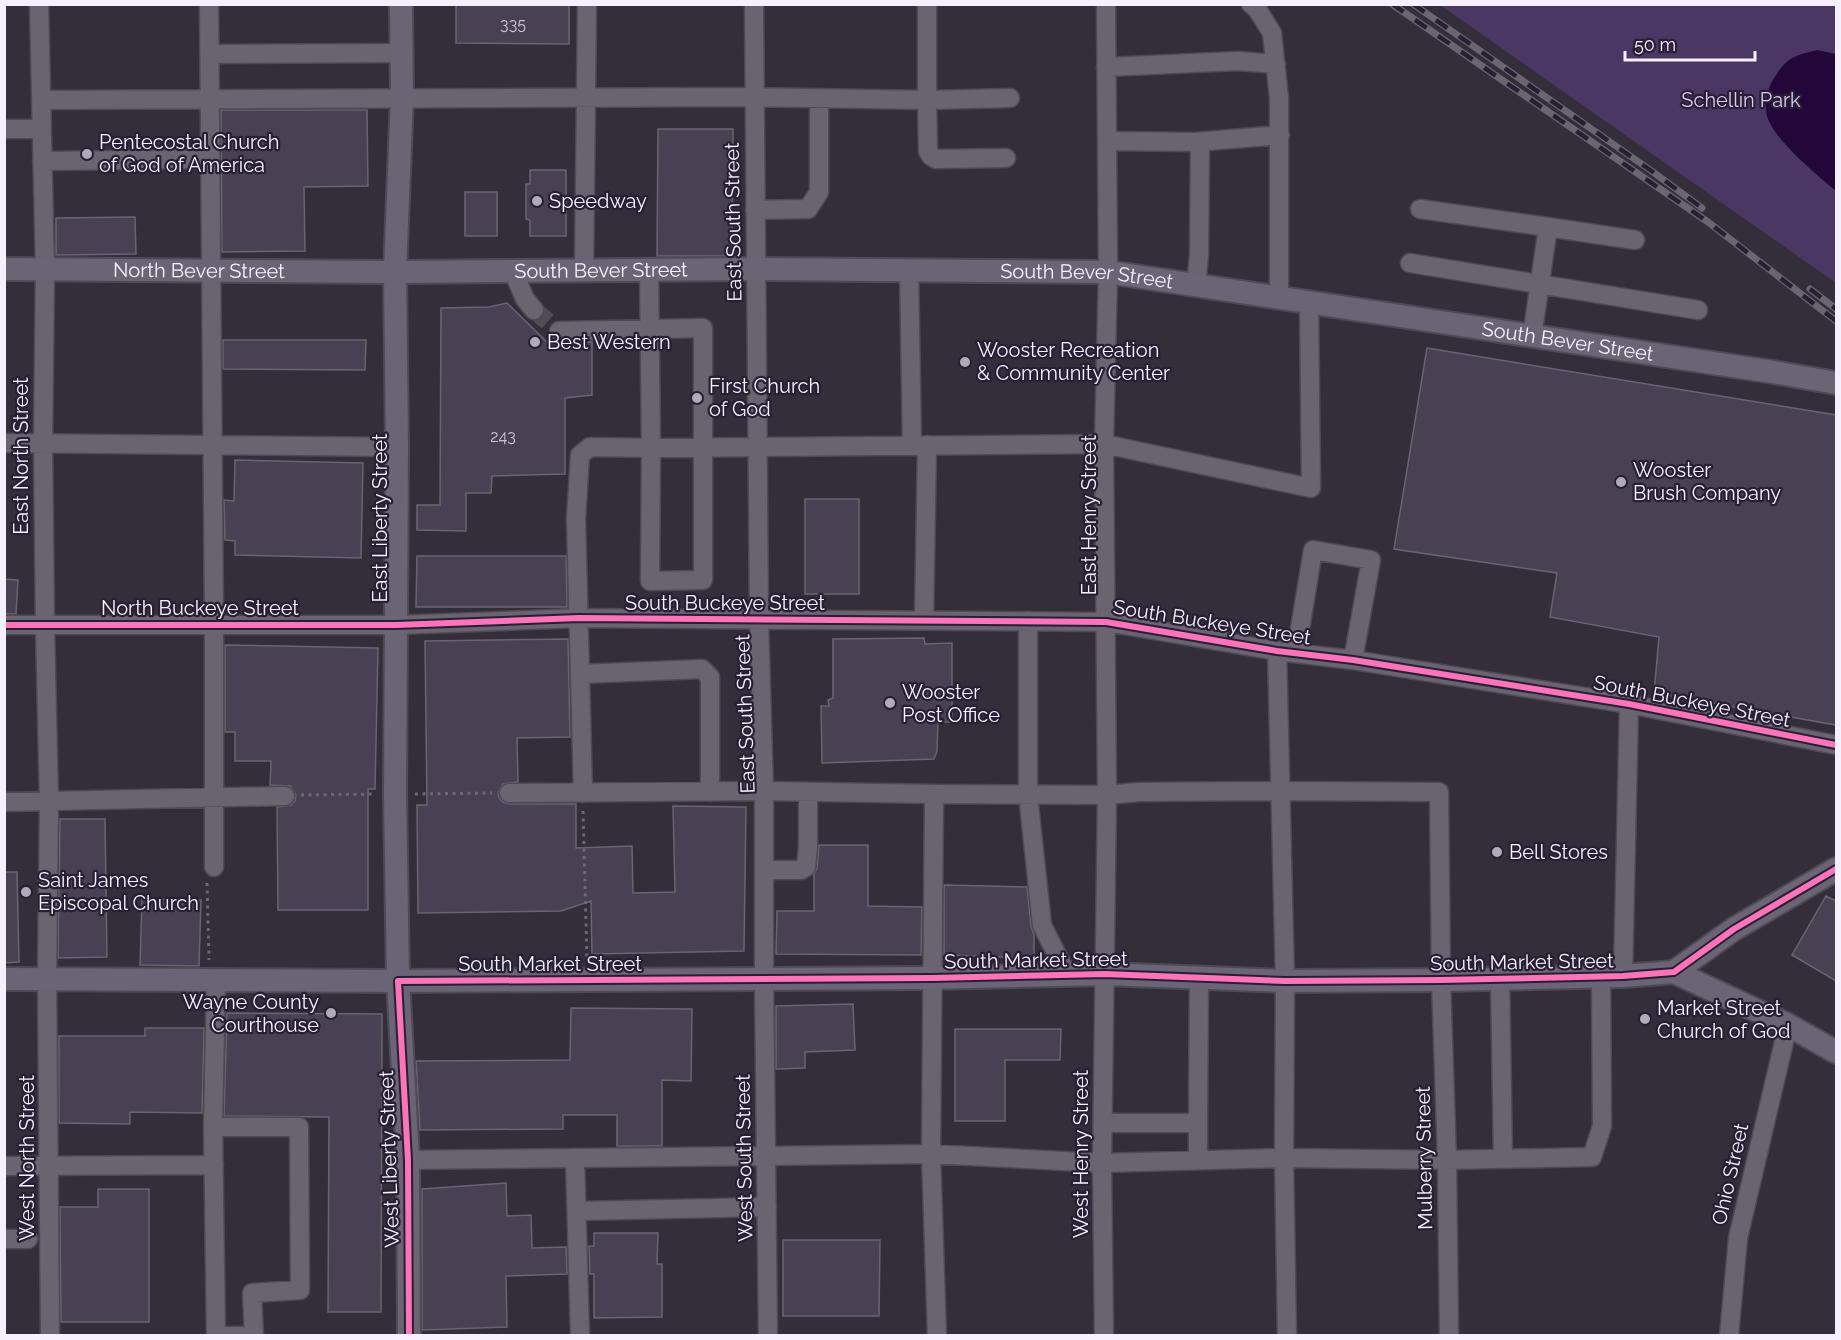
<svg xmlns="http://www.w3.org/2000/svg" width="1841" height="1340" font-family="Raleway,sans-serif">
	<rect width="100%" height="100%" fill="#332e3a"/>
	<path fill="#4a3763" d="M1440 5H1836V283Z"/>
	<path fill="#23073a" d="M1817 50 1836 54V191C1817 175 1774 140 1767 116 1764 104 1767 90 1773 80 1787 57 1793 56 1817 50Z"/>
	<path fill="#4a4054" stroke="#69646f" stroke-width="1.5" d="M456 4H569V44L456 43Z
		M221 110H367L368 186 304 187 305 251 222 252Z
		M658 129H733L732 256H657Z
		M530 170H566V236H530V220L526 219V184H530Z
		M465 192H497V236H465Z
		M135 217 136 254 56 255V218Z
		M507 303 548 343 592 342V395L565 398V474L492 476 491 493H466V531L417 530V505H440L441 308 489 307Z
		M223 340H366L365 370 223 369Z
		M1427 348 1836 415V725L1654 693 1659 637 1550 617 1557 573 1394 549Z
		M235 460 363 463 361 558 235 555V541L225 540 224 500 234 501Z
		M805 499H859V594H805Z
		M417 556H566L567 607H416Z
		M4 579 18 580 16 614H4Z
		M924 638 925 644 952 643V722H938L937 751 934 759 822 763 821 706H829L828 700 833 698V639Z
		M568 639 570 737 517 738 518 782 503 784 498 793 499 798 503 802 509 804H576V848L632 846 633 893 675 892 673 806 746 807 744 951 592 954 591 901 561 911 418 913 417 805H427L425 641Z
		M225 645 378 648 375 789H368V910H278L277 807 291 805 295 801 296 795 290 786 270 785 271 761H235V732H225Z
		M60 819H105L107 957 58 958Z
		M819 845H868V906L922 907 921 955 776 954 777 911H814V874L817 868Z
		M4 872H17L19 962 4 963Z
		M944 885 1027 887 1031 926 1034 935V958L944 955Z
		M1826 896 1836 901V981L1792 955Z
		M142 899 201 900 199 966 140 965Z
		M853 1004 855 1050 805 1052V1068L776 1069V1006Z
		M571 1008 692 1009 691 1081 662 1080V1146H617V1115H563V1129L420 1130 416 1061 570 1060Z
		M227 1013 382 1014 381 1312H328L329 1117 224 1116Z
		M145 1028H204L202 1113 130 1112V1124L59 1123V1036H145Z
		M955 1029H1061L1060 1060H1005V1121H955Z
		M506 1183 507 1216 531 1215 532 1248 566 1247 567 1274 506 1276 507 1327 422 1330V1189Z
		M98 1189H149V1322H61L60 1207H98Z
		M594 1233H658L657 1264H662V1317L594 1318V1274H590L589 1246H594Z
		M783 1240H880L879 1316H783Z"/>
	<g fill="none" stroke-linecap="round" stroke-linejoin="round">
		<path stroke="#504b57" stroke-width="18" stroke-dasharray="18 9" stroke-linecap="butt" d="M534 310 559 331"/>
		<g stroke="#4e4a55" stroke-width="21">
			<path id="minor" d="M39 4 45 270 43 443 45 626 49 803 47 979 50 1336
				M209 4 214 624V867
				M754 4 759 620 764 791V979L768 1336
				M1251 4 1257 9 1272 33 1279 98V299
				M210 54 402 53
				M1106 67 1238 61 1276 64
				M41 100 754 97 927 100V4
				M4 129H41
				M1107 141 1195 142 1280 135
				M1006 158 936 159 931 156 928 151 927 100 1010 98
				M42 161 210 159
				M1420 209 1548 227 1532 337
				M755 210 808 209 819 192V98
				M1548 227 1635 240
				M1410 263 1698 310
				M649 270 651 448 1104 444 1311 488 1309 303
				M909 270 912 446
				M513 271 525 299 534 310
				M584 271 587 4
				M1196 286 1199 255 1200 142
				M559 331 703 328V580L650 581 651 448 590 447 580 455 576 519 583 793
				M4 443 397 447
				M924 620 927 445
				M1028 621V795L1042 925 1067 975
				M4 625H396L579 618 1106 622 1277 651 1353 660 1629 704 1836 745
				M1277 651 1285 981 1284 1158 1287 1336
				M1296 653 1313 550 1371 560 1353 660
				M580 674 702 669 710 677V792
				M509 793 764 791 934 794 1107 795 1139 792 1280 791 1439 792 1441 980 1447 1160 1449 1336
				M934 794 931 1154 937 1336
				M4 802 285 796
				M764 870H801L806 867 808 847V792
				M1623 976 1629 704
				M1500 978 1503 1159
				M1103 1123H1198V1160
				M1198 1123 1199 977
				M213 1127H299L300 1290 252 1293 254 1336
				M575 1158 580 1336
				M408 1160 931 1154 1102 1163 1284 1158 1447 1160V1162
				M1447 1160 1592 1157 1602 1126 1601 977
				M4 1166 214 1165
				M577 1211 767 1207
				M4 1239H28
				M216 1336 213 1127 216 980
				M218 1336H242
				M1104 1336 1102 1163 1107 795 1104 444 1108 272 1106 4
				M1729 1336 1738 1238 1788 1025"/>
		</g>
		<g stroke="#4e4a55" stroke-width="26">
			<g id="major">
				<path d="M401 4 402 97 395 272 397 447 395 794 398 981 408 1160 409 1336"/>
				<path id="s1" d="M4 269 395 272 756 269 1108 272 1773 372 1836 383"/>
				<path d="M1674 972 1734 929 1836 869"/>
				<path d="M4 979 398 981 932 978 1105 974 1285 981 1441 980 1623 976 1674 972 1788 1025 1836 1052"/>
			</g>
		</g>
		<path stroke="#6d6873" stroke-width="3" stroke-dasharray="3 4.5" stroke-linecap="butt" d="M415 794 492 793
			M301 795 375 794
			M583 811 587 960
			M207 883 209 960"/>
		<use href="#minor" stroke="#696470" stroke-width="18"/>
		<use href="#major" stroke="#6a6474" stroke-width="22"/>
		<g stroke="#6a6570" stroke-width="7">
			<path id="rail" d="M1392 4 1708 222 1836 321
				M1413 4 1653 172 1702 208
				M1810 289 1836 309"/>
		</g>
		<use href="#rail" stroke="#291f34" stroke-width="4.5" stroke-dasharray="14" stroke-linecap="butt"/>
		<g stroke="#291f34" stroke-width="10">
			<path id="cycleway" d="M4 625H396L579 618 1106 622 1277 651 1353 660 1629 704 1836 745
				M409 1336 408 1160 398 981 932 978 1105 974 1285 981 1441 980 1623 976 1674 972 1734 929 1836 869"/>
		</g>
		<use href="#cycleway" stroke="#fb73b8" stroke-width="6"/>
	</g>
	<g fill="#b1abb9" stroke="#291f34" stroke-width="2">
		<circle cx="87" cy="154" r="6"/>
		<circle cx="537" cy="201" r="6"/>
		<circle cx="535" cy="342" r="6"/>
		<circle cx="965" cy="362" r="6"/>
		<circle cx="697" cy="398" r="6"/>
		<circle cx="1621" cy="482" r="6"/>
		<circle cx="890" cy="703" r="6"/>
		<circle cx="1497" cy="852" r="6"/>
		<circle cx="26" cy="892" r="6"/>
		<circle cx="331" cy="1013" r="6"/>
		<circle cx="1645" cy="1019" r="6"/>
	</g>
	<g text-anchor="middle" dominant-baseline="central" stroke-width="4.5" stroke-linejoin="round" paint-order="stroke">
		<g font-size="16" fill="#cac3d4">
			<text x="513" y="24">335</text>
			<text x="503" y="436">243</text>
		</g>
		<g font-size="20" fill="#d9c8f2" stroke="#291f34">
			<text x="1741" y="100">Schellin Park</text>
		</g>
		<g font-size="20" fill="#f5effe" stroke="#291f34" text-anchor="start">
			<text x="99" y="142">Pentecostal Church<tspan x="99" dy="23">of God of America</tspan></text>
			<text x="549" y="201">Speedway</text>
			<text x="547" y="342">Best Western</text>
			<text x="977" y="350">Wooster Recreation<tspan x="977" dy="23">&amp; Community Center</tspan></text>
			<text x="709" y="386">First Church<tspan x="709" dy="23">of God</tspan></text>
			<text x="1633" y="470">Wooster<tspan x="1633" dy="23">Brush Company</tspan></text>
			<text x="902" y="692">Wooster<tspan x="902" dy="23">Post Office</tspan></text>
			<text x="1509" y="852">Bell Stores</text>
			<text x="38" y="880">Saint James<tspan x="38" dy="23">Episcopal Church</tspan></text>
			<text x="319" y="1002" text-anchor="end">Wayne County<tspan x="319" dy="23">Courthouse</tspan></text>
			<text x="1657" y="1008">Market Street<tspan x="1657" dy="23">Church of God</tspan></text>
		</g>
		<g font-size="20" fill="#f5effe" stroke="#291f34">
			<text transform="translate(733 222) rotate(-91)">East South Street</text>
			<text stroke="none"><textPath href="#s1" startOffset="195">North Bever Street</textPath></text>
			<text stroke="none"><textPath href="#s1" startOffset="597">South Bever Street</textPath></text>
			<text stroke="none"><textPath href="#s1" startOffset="1083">South Bever Street</textPath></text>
			<text stroke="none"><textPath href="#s1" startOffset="1569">South Bever Street</textPath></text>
			<text transform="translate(21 456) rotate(-90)">East North Street</text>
			<text transform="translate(1089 515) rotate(-90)">East Henry Street</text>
			<text transform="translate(380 518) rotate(-90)">East Liberty Street</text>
			<text x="725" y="603">South Buckeye Street</text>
			<text x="200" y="608">North Buckeye Street</text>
			<text transform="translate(1212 622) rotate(9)">South Buckeye Street</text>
			<text transform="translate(1692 701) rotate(11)">South Buckeye Street</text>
			<text transform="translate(745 714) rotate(-92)">East South Street</text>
			<text transform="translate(1036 960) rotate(-1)">South Market Street</text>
			<text transform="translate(1522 962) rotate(-1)">South Market Street</text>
			<text x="550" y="964">South Market Street</text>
			<text transform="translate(1081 1154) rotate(-90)">West Henry Street</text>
			<text transform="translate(27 1158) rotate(-90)">West North Street</text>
			<text transform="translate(744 1158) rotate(-91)">West South Street</text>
			<text transform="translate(1424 1158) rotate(-91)">Mulberry Street</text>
			<text transform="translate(389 1159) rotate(-92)">West Liberty Street</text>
			<text transform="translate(1730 1174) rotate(-77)">Ohio Street</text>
		</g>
	</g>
	<rect width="1841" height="1340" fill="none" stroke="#f5effe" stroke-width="12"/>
	<path d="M1625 51v9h130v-9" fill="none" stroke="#f5effe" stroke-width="3"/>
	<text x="1634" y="51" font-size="18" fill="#f5effe" stroke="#291f34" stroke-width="4.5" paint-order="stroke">50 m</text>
</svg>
